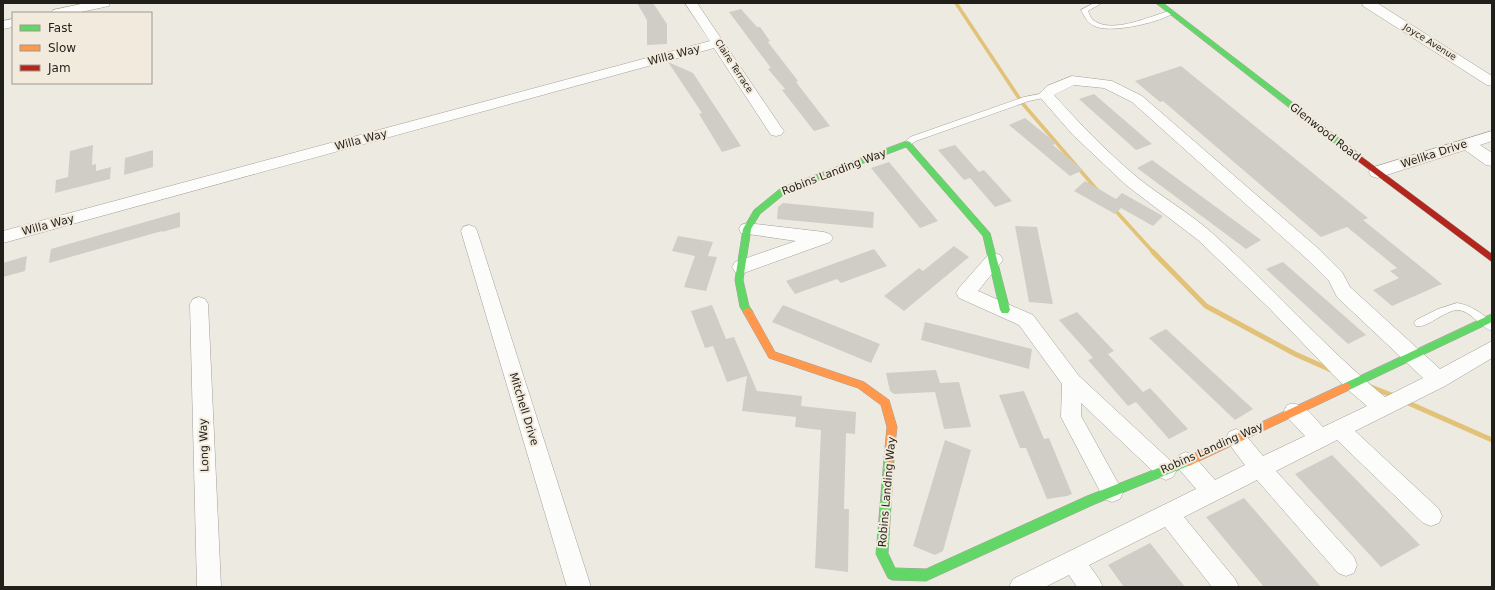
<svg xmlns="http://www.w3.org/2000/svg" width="1495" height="590" font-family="'DejaVu Sans',sans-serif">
	<rect width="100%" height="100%" fill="#edeae2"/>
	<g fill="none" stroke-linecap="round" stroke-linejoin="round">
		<path stroke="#e2c278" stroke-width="3.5" d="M956 3 1023 104 1098 191
			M1114 209 1154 253"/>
		<path stroke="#e2c278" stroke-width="5" d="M1153 252 1206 306 1295 354 1331 370
			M1371 387 1394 396
			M1406 402 1492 440"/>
	</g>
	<path fill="#d0cdc7" d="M637 3H653L667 24V44L647 45V20Z
		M741 9 757 27H760L770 41 768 42 798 81 796 82 830 126 814 131 782 90 785 89 768 69 771 68 729 12Z
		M668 62 693 73 741 146 722 152 699 114 702 113Z
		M1181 66 1368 218 1363 220 1442 284 1392 306 1373 290 1399 278 1390 271 1397 268 1347 227 1321 237 1163 101 1160 102 1135 81Z
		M1094 94 1152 144 1136 150 1079 99Z
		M1025 118 1056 143 1053 145 1083 170 1070 176 1009 125Z
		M93 145 92 165 96 164V171L111 167 110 179 55 193 56 180 68 177 70 151Z
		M955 145 979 172 984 170 1012 201 995 207 970 178 964 180 938 150Z
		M153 150V167L124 175 125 158Z
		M1152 160 1261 240 1246 249 1137 168Z
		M889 162 938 221 920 228 871 168Z
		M1085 181 1116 199 1122 193 1163 216 1153 226 1121 208 1115 214 1074 191Z
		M783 203 874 212 873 228 777 219 778 207Z
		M180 212V227L162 232V231L49 263 51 249Z
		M1015 226 1037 227 1053 304 1029 302Z
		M678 236 713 242 708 256 717 257 706 291 684 287 695 256 672 251Z
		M954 246 969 257 904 311 884 296 919 268 923 271Z
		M874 249 887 266 841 283 837 279 795 294 786 281Z
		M27 256 25 271 3 277V263Z
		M1283 262 1366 335 1348 344 1266 269Z
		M712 305 726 339 734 337 757 391 802 396 801 406 856 412 855 434 846 433 844 509H849L848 572 815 568 821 430 795 427 796 417 742 411 747 376 727 382 713 346 705 348 691 311Z
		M783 305 880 344 871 363 772 322Z
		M1077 312 1114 351 1108 354 1143 392 1150 388 1188 429 1169 439 1136 402 1128 406 1088 360 1093 358 1059 320Z
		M925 322 1032 349 1029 369 921 340Z
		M1166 329 1253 409 1235 420 1149 338Z
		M936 370 940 383 959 382 971 427 944 429 935 392 894 394 890 391 886 373Z
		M1024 391 1044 439 1049 438 1072 494 1067 496 1047 499 1026 448H1020L999 395Z
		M945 440 971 450 943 551 935 555 913 546Z
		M1332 455 1420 545 1381 567 1295 474Z
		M1244 498 1321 587H1264L1206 517Z
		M1150 543 1185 587H1124L1108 565Z"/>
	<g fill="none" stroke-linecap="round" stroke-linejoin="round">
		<g stroke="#a3a09a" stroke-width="1">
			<path id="lane" d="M1094 3H1102L1088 11C1089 13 1090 17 1092 19 1110 36 1153 15 1172 10L1175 12C1162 22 1114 33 1097 27 1088 24 1085 18 1081 10Z
				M1045 93 1049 95 1048 97 1029 101 916 141 907 147 903 144 910 137 1024 97Z
				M1457 303C1471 305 1481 313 1492 322V331C1479 327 1471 310 1457 310 1444 311 1426 329 1416 326L1414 323 1416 320 1438 309Z"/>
		</g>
		<g stroke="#a3a09a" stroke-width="1">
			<path id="street" d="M86 3H110L109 6 76 13H51L53 10Z
				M685 3H697L781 127 784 131 781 135 776 136 771 135 714 48 3 243V231L710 41Z
				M1362 3H1377L1492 76V86L1487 85 1363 6Z
				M13 19V27L3 29V21Z
				M1072 76 1112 81 1142 96 1320 250 1342 272 1350 287 1440 369 1492 341V358L1445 386 1355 431 1439 509 1442 516 1439 523 1431 526 1423 523 1337 440 1276 471 1354 557 1357 565 1354 573 1346 576 1338 573 1257 480 1184 517 1235 579 1239 587H1212L1165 527 1089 565 1099 579 1103 587H1077L1069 575 1045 587H1009L1013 579 1196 489 1179 469 1176 462 1179 455 1186 452 1193 455 1215 480 1245 465 1229 444 1226 438 1229 432 1236 429 1243 432 1263 456 1305 436 1287 417 1284 411 1287 405C1302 399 1313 417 1323 427L1367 406 1347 389 1269 308 1198 240 1126 185 1073 135 1038 95 1047 86ZM1074 85 1104 88 1132 102 1308 260 1329 281 1337 297 1423 378 1385 397C1323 346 1271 285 1211 232 1188 212 1162 197 1138 178 1108 153 1080 124 1054 95Z
				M1492 131V141L1480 145 1492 153V166L1486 165 1465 150 1377 178 1371 176 1369 172 1371 168Z
				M747 223 824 232 830 234 833 238 830 242 741 274 735 272 732 267 735 262 796 241 741 233 739 229 741 225Z
				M469 225 475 227 477 231 591 587H567L461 231 463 227Z
				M994 253 1000 255 1003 260 978 291 1033 315 1079 376 1173 463 1177 470 1173 477 1166 480 1159 477 1081 403V416L1123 492 1120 499 1112 502 1104 499 1061 417 1062 384 1019 325 959 298 956 293 959 288 988 255Z
				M199 297 205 299 208 304 221 587H197L190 304 193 299Z"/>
		</g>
		<g stroke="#a3a09a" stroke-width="1">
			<path id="fast" d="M1156 3H1163L1361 155 1362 157 1361 159H1355Z
				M907 141 910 142 990 233 1010 310 1008 313H1002L1000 310 983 236 906 147 787 192 760 214 751 229 743 280 749 306 753 312 751 315H745L740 307 735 280 743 229 754 210 781 188Z
				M1492 314V322L1349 390 1346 391 1343 390 1341 387 1343 384Z
				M889 454 893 456 894 459 888 553 895 568 926 569 1087 496 1189 456 1193 458 1194 461 1193 464 1095 504 926 581 892 580 888 578 876 554 884 459 885 456Z"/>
		</g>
		<g stroke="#a3a09a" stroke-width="1">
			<path id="slow" d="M748 308 751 309 775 352 864 382 889 400 897 427 893 462 889 464 885 462 884 459 887 427 881 405 858 388 769 358 743 312 745 309Z
				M1346 383 1349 384 1351 387 1349 390 1193 464 1189 466 1185 464 1184 461 1185 458Z"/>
		</g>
		<g stroke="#a3a09a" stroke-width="1">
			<path id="jam" d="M1358 154 1492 254V262L1355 159 1354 157Z"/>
		</g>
		<use href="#lane" fill="#fcfcfb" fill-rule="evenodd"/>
		<use href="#street" fill="#fcfcfb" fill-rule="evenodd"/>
		<use href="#fast" fill="#63d668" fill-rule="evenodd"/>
		<use href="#slow" fill="#ff974d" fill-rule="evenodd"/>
		<use href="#jam" fill="#b3261e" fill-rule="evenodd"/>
	</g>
	<g text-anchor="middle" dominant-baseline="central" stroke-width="4" stroke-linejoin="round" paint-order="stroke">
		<g font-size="9" fill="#211f1a" stroke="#f2ebdd">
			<text transform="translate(1430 42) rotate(32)">Joyce Avenue</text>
			<text transform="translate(734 66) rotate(57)">Claire Terrace</text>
		</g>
		<g font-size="11" fill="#211f1a" stroke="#f2ebdd">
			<text transform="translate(674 55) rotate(-15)">Willa Way</text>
			<text transform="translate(1325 132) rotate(38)">Glenwood Road</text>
			<text transform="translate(361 140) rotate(-15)">Willa Way</text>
			<text transform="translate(1434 154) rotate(-18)">Welika Drive</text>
			<text transform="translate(834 172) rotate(-21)">Robins Landing Way</text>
			<text transform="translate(48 225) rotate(-15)">Willa Way</text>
			<text transform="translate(524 409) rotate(73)">Mitchell Drive</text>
			<text transform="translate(204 445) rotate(-92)">Long Way</text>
			<text transform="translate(1212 448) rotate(-24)">Robins Landing Way</text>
			<text transform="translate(887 492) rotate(-85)">Robins Landing Way</text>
		</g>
	</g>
	<rect width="1495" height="590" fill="none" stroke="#211f1a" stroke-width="8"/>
	<rect x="12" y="12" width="140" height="72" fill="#f2ebdd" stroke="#9e998f"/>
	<rect x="20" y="25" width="20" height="6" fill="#63d668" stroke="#9e998f"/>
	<text x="48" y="32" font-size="12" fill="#211f1a">Fast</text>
	<rect x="20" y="45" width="20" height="6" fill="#ff974d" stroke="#9e998f"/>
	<text x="48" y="52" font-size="12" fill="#211f1a">Slow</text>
	<rect x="20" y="65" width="20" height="6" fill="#b3261e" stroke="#9e998f"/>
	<text x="48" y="72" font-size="12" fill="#211f1a">Jam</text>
</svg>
